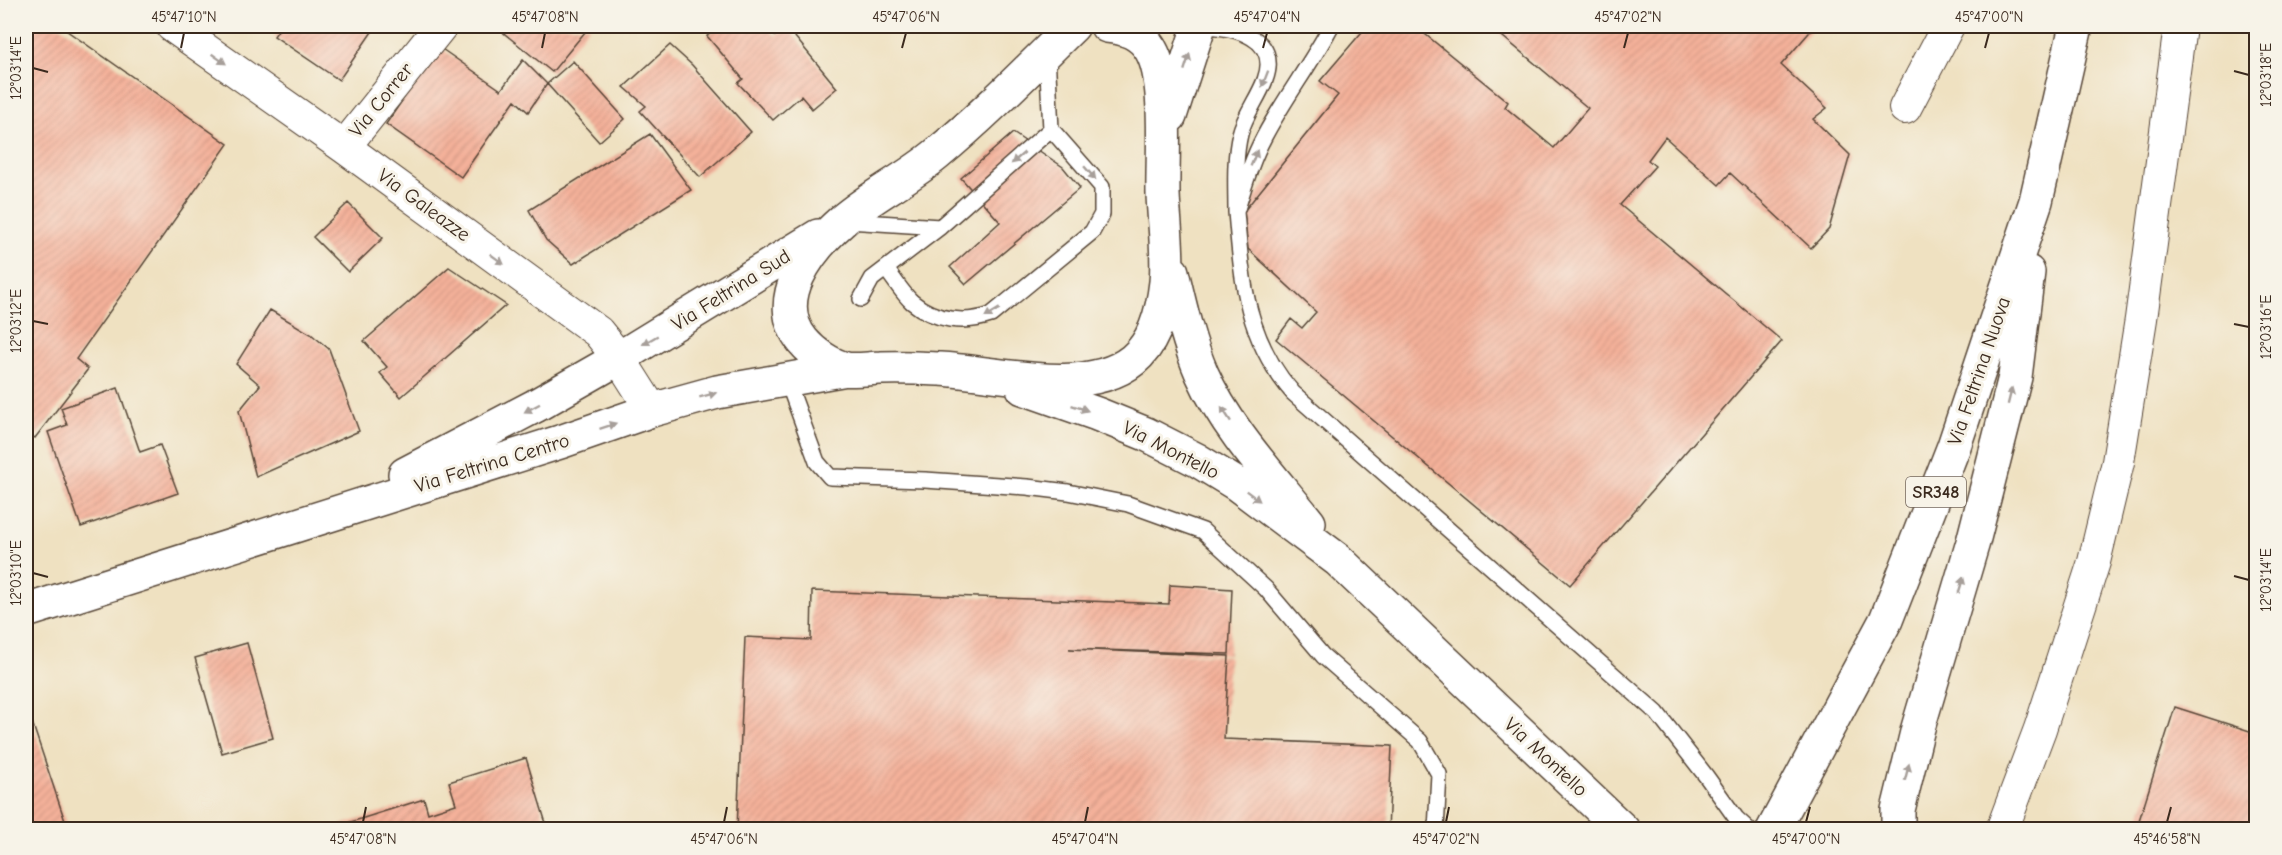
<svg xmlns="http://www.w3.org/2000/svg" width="2282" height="855" font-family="'Comic Neue',sans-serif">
	<defs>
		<pattern id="building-hatch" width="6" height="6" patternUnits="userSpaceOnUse" patternTransform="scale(1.5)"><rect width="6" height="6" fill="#f4b19a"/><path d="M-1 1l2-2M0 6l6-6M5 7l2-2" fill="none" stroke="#d29884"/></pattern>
	</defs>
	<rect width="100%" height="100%" fill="#f7f3e8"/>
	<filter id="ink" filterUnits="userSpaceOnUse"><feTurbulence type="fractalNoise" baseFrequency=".0167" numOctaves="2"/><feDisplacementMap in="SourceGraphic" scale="12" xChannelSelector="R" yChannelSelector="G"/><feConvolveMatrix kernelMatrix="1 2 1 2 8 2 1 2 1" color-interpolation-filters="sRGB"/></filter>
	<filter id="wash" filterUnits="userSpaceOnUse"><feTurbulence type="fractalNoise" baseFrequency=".008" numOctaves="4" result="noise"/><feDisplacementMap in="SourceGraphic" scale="24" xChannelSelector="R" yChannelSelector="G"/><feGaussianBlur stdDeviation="1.35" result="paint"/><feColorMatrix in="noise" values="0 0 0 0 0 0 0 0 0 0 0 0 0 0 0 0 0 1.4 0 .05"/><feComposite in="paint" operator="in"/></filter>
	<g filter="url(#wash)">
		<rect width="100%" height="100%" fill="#efe1c1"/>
		<g id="blocks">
			<path fill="url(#building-hatch)" d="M26 26H60L228 144 76 359 88 369 35 438 26 432Z
				M281 26H376L339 80 274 36Z
				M495 26H590L552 72Z
				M720 26H766L775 36 786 26 837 88 812 109 801 96 773 120 738 83 743 79 707 36Z
				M1367 26H1415L1508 102 1505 107 1554 148 1588 108 1490 26H1815L1781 65 1827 108 1813 119 1850 155 1829 229 1811 248 1730 173 1719 185 1665 137 1648 160 1655 166 1620 205 1782 341 1570 585 1276 339 1291 319 1302 328 1316 312 1248 249 1244 211 1338 95 1320 81Z
				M670 45 692 65 751 132 700 177 640 111 646 106 624 87Z
				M439 47 501 90 523 60 547 84 528 112 515 100 461 177 386 124Z
				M573 61 625 119 599 142 547 84Z
				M1013 133 1063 167 1080 188 966 284 950 267 1000 222 961 178Z
				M650 134 691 190 573 264 546 240 529 210Z
				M348 203 383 238 348 272 313 237Z
				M449 267 506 305 401 397 380 373 387 367 364 341Z
				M270 310 311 334 329 349 359 431 256 477 239 411 260 385 236 364Z
				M118 388 140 452 160 445 178 493 81 527 48 432 67 425 61 408Z
				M1170 585 1232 589 1229 654 1069 649 1229 656 1224 739 1392 746 1388 830H737L745 637 811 640 812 591 1169 604Z
				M247 643 273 738 222 753 195 658Z
				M26 704 68 830H26Z
				M2175 707 2256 733V818L2253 830H2136Z
				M526 758 548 830H336L335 827 424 799 428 813 456 804 449 782Z"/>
		</g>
	</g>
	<g filter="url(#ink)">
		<use href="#blocks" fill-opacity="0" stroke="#564536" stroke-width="1.5"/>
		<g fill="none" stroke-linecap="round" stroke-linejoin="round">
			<g stroke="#564536" stroke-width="18">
				<path id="lane" d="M1203 26C1234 27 1281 37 1265 80 1258 99 1245 114 1240 134 1234 159 1236 186 1236 212 1244 187 1251 161 1264 137 1284 99 1311 64 1331 26
					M1236 212C1242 281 1246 339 1293 393L1657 713 1706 776 1736 818 1749 830
					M848 221 940 227 1051 129 1047 54
					M886 269C894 279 902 293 912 302 935 321 964 324 991 315L1092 232 1102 214V187L1051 129
					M861 299 872 279 940 227
					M787 380 817 462 830 477 925 480 1027 487 1068 492 1128 504 1203 531 1266 589 1323 656 1420 741 1439 774 1436 830"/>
			</g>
			<g stroke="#564536" stroke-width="34">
				<path id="street" d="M172 26 344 147 598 332 619 358 652 410
					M1905 108 1948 26
					M344 147 441 26
					M2002 830 2040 729 2094 562 2118 462 2141 319 2180 26"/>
			</g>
			<g stroke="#564536" stroke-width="36">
				<path id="secondary" d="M1073 26C1029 69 985 114 937 154 907 179 871 196 842 221 810 249 769 300 803 341 813 353 830 365 846 369 857 371 870 368 881 368 901 367 920 368 940 369 995 372 1086 398 1133 360 1155 342 1163 309 1166 282 1169 253 1164 223 1163 194 1162 157 1169 81 1151 50 1141 33 1126 28 1107 26
					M1170 116 1199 26
					M1172 272C1180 306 1188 342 1202 374 1226 428 1272 477 1309 523
					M1023 388 1097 414 1146 434 1197 460 1238 485 1338 560 1623 830
					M405 474 535 406 619 358 818 236
					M26 611 563 441 652 410 717 392 847 369"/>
			</g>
			<g stroke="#564536" stroke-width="36">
				<path id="primary" d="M1773 830 1886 620 1954 446 2036 201 2076 26
					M1898 830V810L1918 728 1973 542 2015 377 2028 272"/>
			</g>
			<use href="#lane" stroke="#fff" stroke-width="15"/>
			<use href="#street" stroke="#fff" stroke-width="32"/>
			<use href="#secondary" stroke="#fff" stroke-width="33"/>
			<use href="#primary" stroke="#fff" stroke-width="33"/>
		</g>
		<defs><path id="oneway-solid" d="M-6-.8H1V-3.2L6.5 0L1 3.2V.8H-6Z" transform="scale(1.5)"/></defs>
		<g fill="#a79f9a">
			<use href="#oneway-solid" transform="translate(219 59) rotate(35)"/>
			<use href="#oneway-solid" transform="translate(1187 62) rotate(-72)"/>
			<use href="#oneway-solid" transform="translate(1265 79) rotate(111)"/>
			<use href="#oneway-solid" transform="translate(1018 158) rotate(139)"/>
			<use href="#oneway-solid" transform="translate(1254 158) rotate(-68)"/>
			<use href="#oneway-solid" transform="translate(1090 173) rotate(49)"/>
			<use href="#oneway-solid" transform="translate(497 259) rotate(36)"/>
			<use href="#oneway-solid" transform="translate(992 313) rotate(149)"/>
			<use href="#oneway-solid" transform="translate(650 340) rotate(150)"/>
			<use href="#oneway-solid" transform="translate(708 395) rotate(-15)"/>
			<use href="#oneway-solid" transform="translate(2010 396) rotate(-76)"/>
			<use href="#oneway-solid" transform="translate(532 408) rotate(152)"/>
			<use href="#oneway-solid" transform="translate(1080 408) rotate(19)"/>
			<use href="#oneway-solid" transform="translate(1226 414) rotate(-123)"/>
			<use href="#oneway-solid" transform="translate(608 426) rotate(-19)"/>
			<use href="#oneway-solid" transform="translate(1253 496) rotate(37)"/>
			<use href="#oneway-solid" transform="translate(1961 585) rotate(-73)"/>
			<use href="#oneway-solid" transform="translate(1907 772) rotate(-76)"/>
		</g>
	</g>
	<path fill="none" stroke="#3b2a1e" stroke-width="2" d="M181 48 184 33M542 48 545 33M902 48 906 33M1263 48 1267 33M1624 48 1628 33M1985 48 1989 33M33 68 48 72M2234 71 2249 75M33 321 48 324M2234 324 2249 327M33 573 48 577M2234 576 2249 580M363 822 366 807M724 822 727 807M1085 822 1088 807M1446 822 1449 807M1806 822 1810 807M2167 822 2171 807"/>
	<g text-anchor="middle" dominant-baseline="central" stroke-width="6" stroke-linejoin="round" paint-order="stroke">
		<rect fill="#f7f3e8" stroke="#73665b" stroke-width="1.5" x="1906" y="477" width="60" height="30" rx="4.5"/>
		<g font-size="18" font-weight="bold" fill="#3b2a1e">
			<text x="1936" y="492">SR348</text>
		</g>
		<g font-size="20" fill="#3b2a1e" stroke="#f7f3e8">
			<text transform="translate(381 100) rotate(-51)">Via Correr</text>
			<text transform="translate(424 205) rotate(36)">Via Galeazze</text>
			<text transform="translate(731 290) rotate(-32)">Via Feltrina Sud</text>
			<text transform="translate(1979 371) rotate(-71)">Via Feltrina Nuova</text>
			<text transform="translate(1171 450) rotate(27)">Via Montello</text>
			<text transform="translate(492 463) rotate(-17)">Via Feltrina Centro</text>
			<text transform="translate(1546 757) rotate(43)">Via Montello</text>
		</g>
	</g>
	<rect width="2282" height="855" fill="none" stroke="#f7f3e8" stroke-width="66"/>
	<rect x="33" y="33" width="2216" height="789" fill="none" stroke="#3b2a1e" stroke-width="2"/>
	<g font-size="15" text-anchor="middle" fill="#3b2a1e">
		<text x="184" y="22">45°47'10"N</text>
		<text x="545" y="22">45°47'08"N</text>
		<text x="906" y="22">45°47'06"N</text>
		<text x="1267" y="22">45°47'04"N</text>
		<text x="1628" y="22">45°47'02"N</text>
		<text x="1989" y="22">45°47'00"N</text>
		<text transform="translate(16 68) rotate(-90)" y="5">12°03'14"E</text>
		<text transform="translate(2266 75) rotate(-90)" y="5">12°03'18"E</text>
		<text transform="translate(16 321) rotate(-90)" y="5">12°03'12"E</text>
		<text transform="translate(2266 327) rotate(-90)" y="5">12°03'16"E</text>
		<text transform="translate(16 573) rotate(-90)" y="5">12°03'10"E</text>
		<text transform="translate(2266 580) rotate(-90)" y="5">12°03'14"E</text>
		<text x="363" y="844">45°47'08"N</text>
		<text x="724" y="844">45°47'06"N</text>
		<text x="1085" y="844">45°47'04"N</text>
		<text x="1446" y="844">45°47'02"N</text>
		<text x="1806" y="844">45°47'00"N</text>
		<text x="2167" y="844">45°46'58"N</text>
	</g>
</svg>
